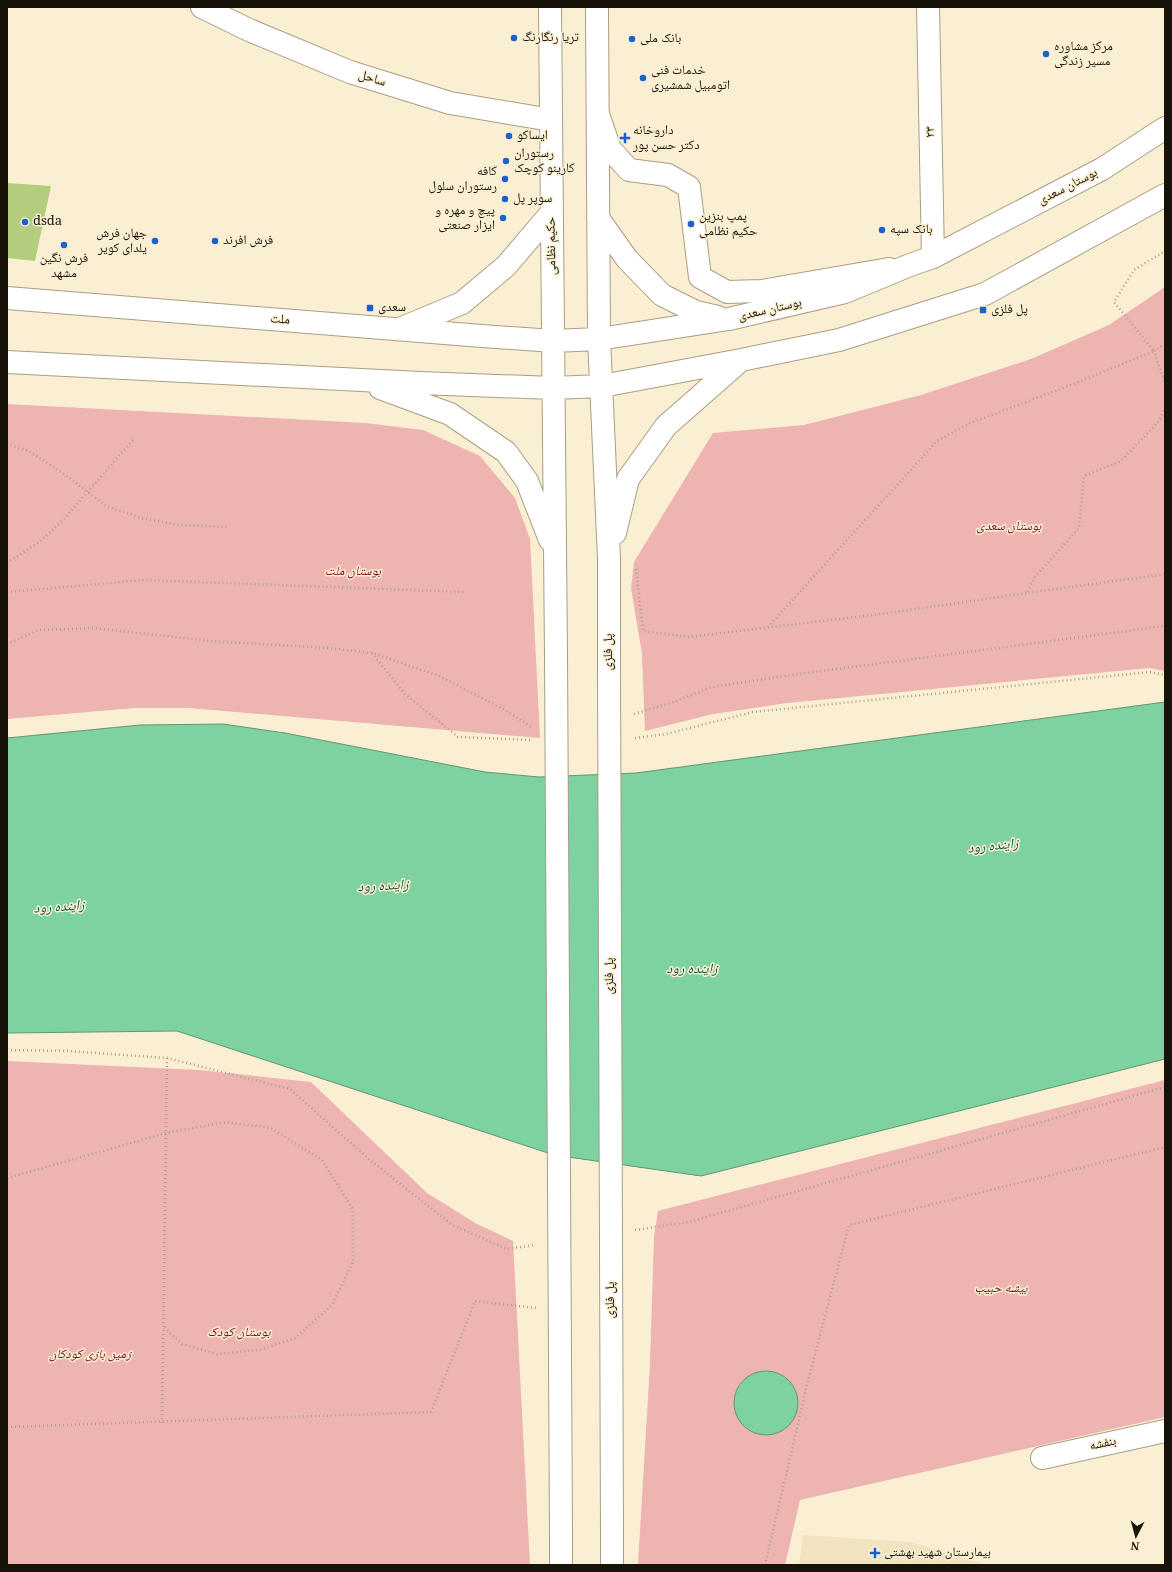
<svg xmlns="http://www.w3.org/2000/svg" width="1172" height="1572" font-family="Georgia,'Noto Naskh Arabic',serif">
	<rect width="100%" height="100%" fill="#fbefd3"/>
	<path fill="#f2e4c0" d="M803 1535 910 1542 989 1565H799Z"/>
	<path fill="#edb4b2" d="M1165 287V671L1149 668 787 703 713 714 645 731 642 654 631 588 634 562 713 433 804 425 921 395 1031 359 1109 325Z
		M7 404 365 423 423 430 480 456 515 498 530 539 540 738 189 708H134L7 719Z
		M7 1061 199 1070 311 1082 427 1193 477 1224 513 1241 530 1565H7Z
		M1165 1080V1417L800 1500 785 1565H638L650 1364 654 1237 658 1211Z"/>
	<path fill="#7ed1a1" stroke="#5f9873" d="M1165 702V1059L701 1176 554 1155 177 1031 7 1033V738L140 725 223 724 285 733 485 772 539 777 636 773Z
		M734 1403a32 32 0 1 1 64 0a32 32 0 1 1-64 0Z"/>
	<path fill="#b3cc7e" d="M7 183 51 186 35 261 7 258Z"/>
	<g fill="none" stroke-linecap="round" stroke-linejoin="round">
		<g stroke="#a89e83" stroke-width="24">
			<path id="minor" d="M202 7 249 30 350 72 450 103 551 120
				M928 7 933 257
				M599 117 610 149 629 170 668 175 689 187 700 277 727 292 762 291 889 269
				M1042 1458 1165 1431"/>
		</g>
		<g stroke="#a89e83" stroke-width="24">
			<path id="major" d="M550 7 556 655
				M597 7 599 339 609 558V666
				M598 218 627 259 662 295 696 312 718 317
				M7 298 482 336 553 341 599 339 729 319 845 292 910 265 933 257 1102 169 1165 128
				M402 328 462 303 506 266 552 212
				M7 362 420 383 553 388 602 386 741 360 839 340 985 294 1165 195
				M380 388 450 414 506 452 527 481 550 540
				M615 533 628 479 666 426 740 361
				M612 1535V1565
				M561 1565V1534"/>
		</g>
		<path stroke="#aba28d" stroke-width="2.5" stroke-dasharray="1 3" stroke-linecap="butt" d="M1165 344 1154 351 1165 384
			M1165 407 1159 421 1121 461 1084 476 1079 528 1035 577 1027 593 1165 574
			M7 444 29 451 64 474 106 506 141 518 179 525 229 527
			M7 563 38 543 64 519 133 440
			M636 569 643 631 689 637 888 613 1027 593
			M7 592 144 580 465 592
			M768 627 937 441 968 424 1076 383 1154 351 1114 302 1134 270 1165 251
			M7 644 39 630 94 628 210 641 328 648 372 653 437 675 505 710 531 727
			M372 653 405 694 458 737 532 740
			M634 714 674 702 712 687 791 675 1165 626
			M635 738 666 734 753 712 1150 672 1165 675
			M7 1050 68 1051 167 1058 290 1089 369 1159 452 1225 507 1249 536 1245
			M7 1178 166 1133 226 1122 271 1128 322 1160 353 1209V1262L332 1305 295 1338 259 1350 217 1354 182 1344 163 1326
			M635 1230 689 1222 1165 1087
			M162 1423 167 1058
			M7 1427 431 1412 475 1301 536 1308
			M765 1565 807 1385 849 1225 1165 1147"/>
		<use href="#minor" stroke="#fff" stroke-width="22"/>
		<use href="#major" stroke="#fff" stroke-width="22"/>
		<g stroke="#a89e83" stroke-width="24" stroke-linecap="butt">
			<path id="major-bridge" d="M556 655 561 1534
				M609 666 612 1535"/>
		</g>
		<use href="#major-bridge" stroke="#fff" stroke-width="22"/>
	</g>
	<g fill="#1b61cc" stroke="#fbefd3" stroke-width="1.5">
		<circle cx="514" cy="38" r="4"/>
		<circle cx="632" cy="39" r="4"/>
		<circle cx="1046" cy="54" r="4"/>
		<circle cx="643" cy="78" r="4"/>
		<circle cx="509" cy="136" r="4"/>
		<path d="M623 132h4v4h4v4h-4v4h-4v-4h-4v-4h4z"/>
		<circle cx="506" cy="161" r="4"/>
		<circle cx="505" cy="179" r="4"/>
		<circle cx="505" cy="199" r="4"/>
		<circle cx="503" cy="218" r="4"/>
		<circle cx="25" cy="222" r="4"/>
		<circle cx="691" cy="224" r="4"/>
		<circle cx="882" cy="230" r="4"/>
		<circle cx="155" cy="241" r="4"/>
		<circle cx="215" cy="241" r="4"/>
		<circle cx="64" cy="245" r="4"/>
		<rect x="366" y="304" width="8" height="8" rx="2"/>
		<rect x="979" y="306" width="8" height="8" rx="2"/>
		<path d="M873 1547h4v4h4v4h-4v4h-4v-4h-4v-4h4z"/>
	</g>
	<g text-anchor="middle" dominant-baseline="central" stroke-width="3" stroke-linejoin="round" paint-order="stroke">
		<g font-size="13" fill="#171309" stroke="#fbefd3" text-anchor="start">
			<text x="522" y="38">تریا رنگارنگ</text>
			<text x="640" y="39">بانک ملی</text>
			<text x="1054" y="47">مرکز مشاوره<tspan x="1054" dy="15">مسیر زندگی</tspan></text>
			<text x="651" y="71">خدمات فنی<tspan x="651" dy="15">اتومبیل شمشیری</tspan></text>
			<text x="633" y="131">داروخانه<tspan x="633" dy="15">دکتر حسن پور</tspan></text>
			<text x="517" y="136">ایساکو</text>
			<text x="514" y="154">رستوران<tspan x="514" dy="15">کارینو کوچک</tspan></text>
			<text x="497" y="172" text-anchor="end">کافه<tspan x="497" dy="15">رستوران سلول</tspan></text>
			<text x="513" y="199">سوپر پل</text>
			<text x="495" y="211" text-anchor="end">پیچ و مهره و<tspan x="495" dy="15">ایزار صنعتی</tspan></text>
			<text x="699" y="217">پمپ بنزین<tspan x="699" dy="15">حکیم نظامی</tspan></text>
			<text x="33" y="222">dsda</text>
			<text x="890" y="230">بانک سپه</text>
			<text x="147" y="234" text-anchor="end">جهان فرش<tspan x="147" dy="15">یلدای کویر</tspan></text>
			<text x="223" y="241">فرش افرند</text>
			<text x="64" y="259" text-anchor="middle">فرش نگین<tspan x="64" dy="15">مشهد</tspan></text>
			<text x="378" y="308">سعدی</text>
			<text x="991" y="310">پل فلزی</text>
			<text x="884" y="1553">بیمارستان شهید بهشتی</text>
		</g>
		<g font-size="13" fill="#171309" stroke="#fbefd3">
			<text transform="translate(372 79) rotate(17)">ساحل</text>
			<text transform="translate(931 132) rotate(-91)">۲۳</text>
			<text transform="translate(1068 187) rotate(-27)">بوستان سعدی</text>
			<text transform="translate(552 246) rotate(-91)">حکیم نظامی</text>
			<text transform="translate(770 310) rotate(-13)">بوستان سعدی</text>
			<text transform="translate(280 320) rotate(5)">ملت</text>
			<text transform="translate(609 652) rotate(-90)">پل فلزی</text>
			<text transform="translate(610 976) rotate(-90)">پل فلزی</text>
			<text transform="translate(611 1300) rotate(-90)">پل فلزی</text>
			<text transform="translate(1103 1444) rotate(-12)">بنفشه</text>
		</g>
		<g font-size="13" font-style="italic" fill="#770e1d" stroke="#fbefd3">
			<text x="1009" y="527">بوستان سعدی</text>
			<text x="353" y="572">بوستان ملت</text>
			<text x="1001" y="1289">بیشه حبیب</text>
			<text x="239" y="1333">بوستان کودک</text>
			<text x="90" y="1355">زمین بازی کودکان</text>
		</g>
		<g font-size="14" font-style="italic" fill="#165435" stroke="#fbefd3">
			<text transform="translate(993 847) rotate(-6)">زاینده رود</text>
			<text transform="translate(383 887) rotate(-3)">زاینده رود</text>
			<text transform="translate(59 908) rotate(-4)">زاینده رود</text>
			<text x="692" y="970">زاینده رود</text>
		</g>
	</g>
	<rect width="1172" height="1572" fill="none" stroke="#171309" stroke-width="16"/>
	<g transform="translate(1136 1536) rotate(186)" stroke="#fbefd3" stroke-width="3" paint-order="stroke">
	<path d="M0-3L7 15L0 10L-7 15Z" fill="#171309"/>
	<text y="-6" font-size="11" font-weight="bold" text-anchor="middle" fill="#171309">N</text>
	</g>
</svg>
